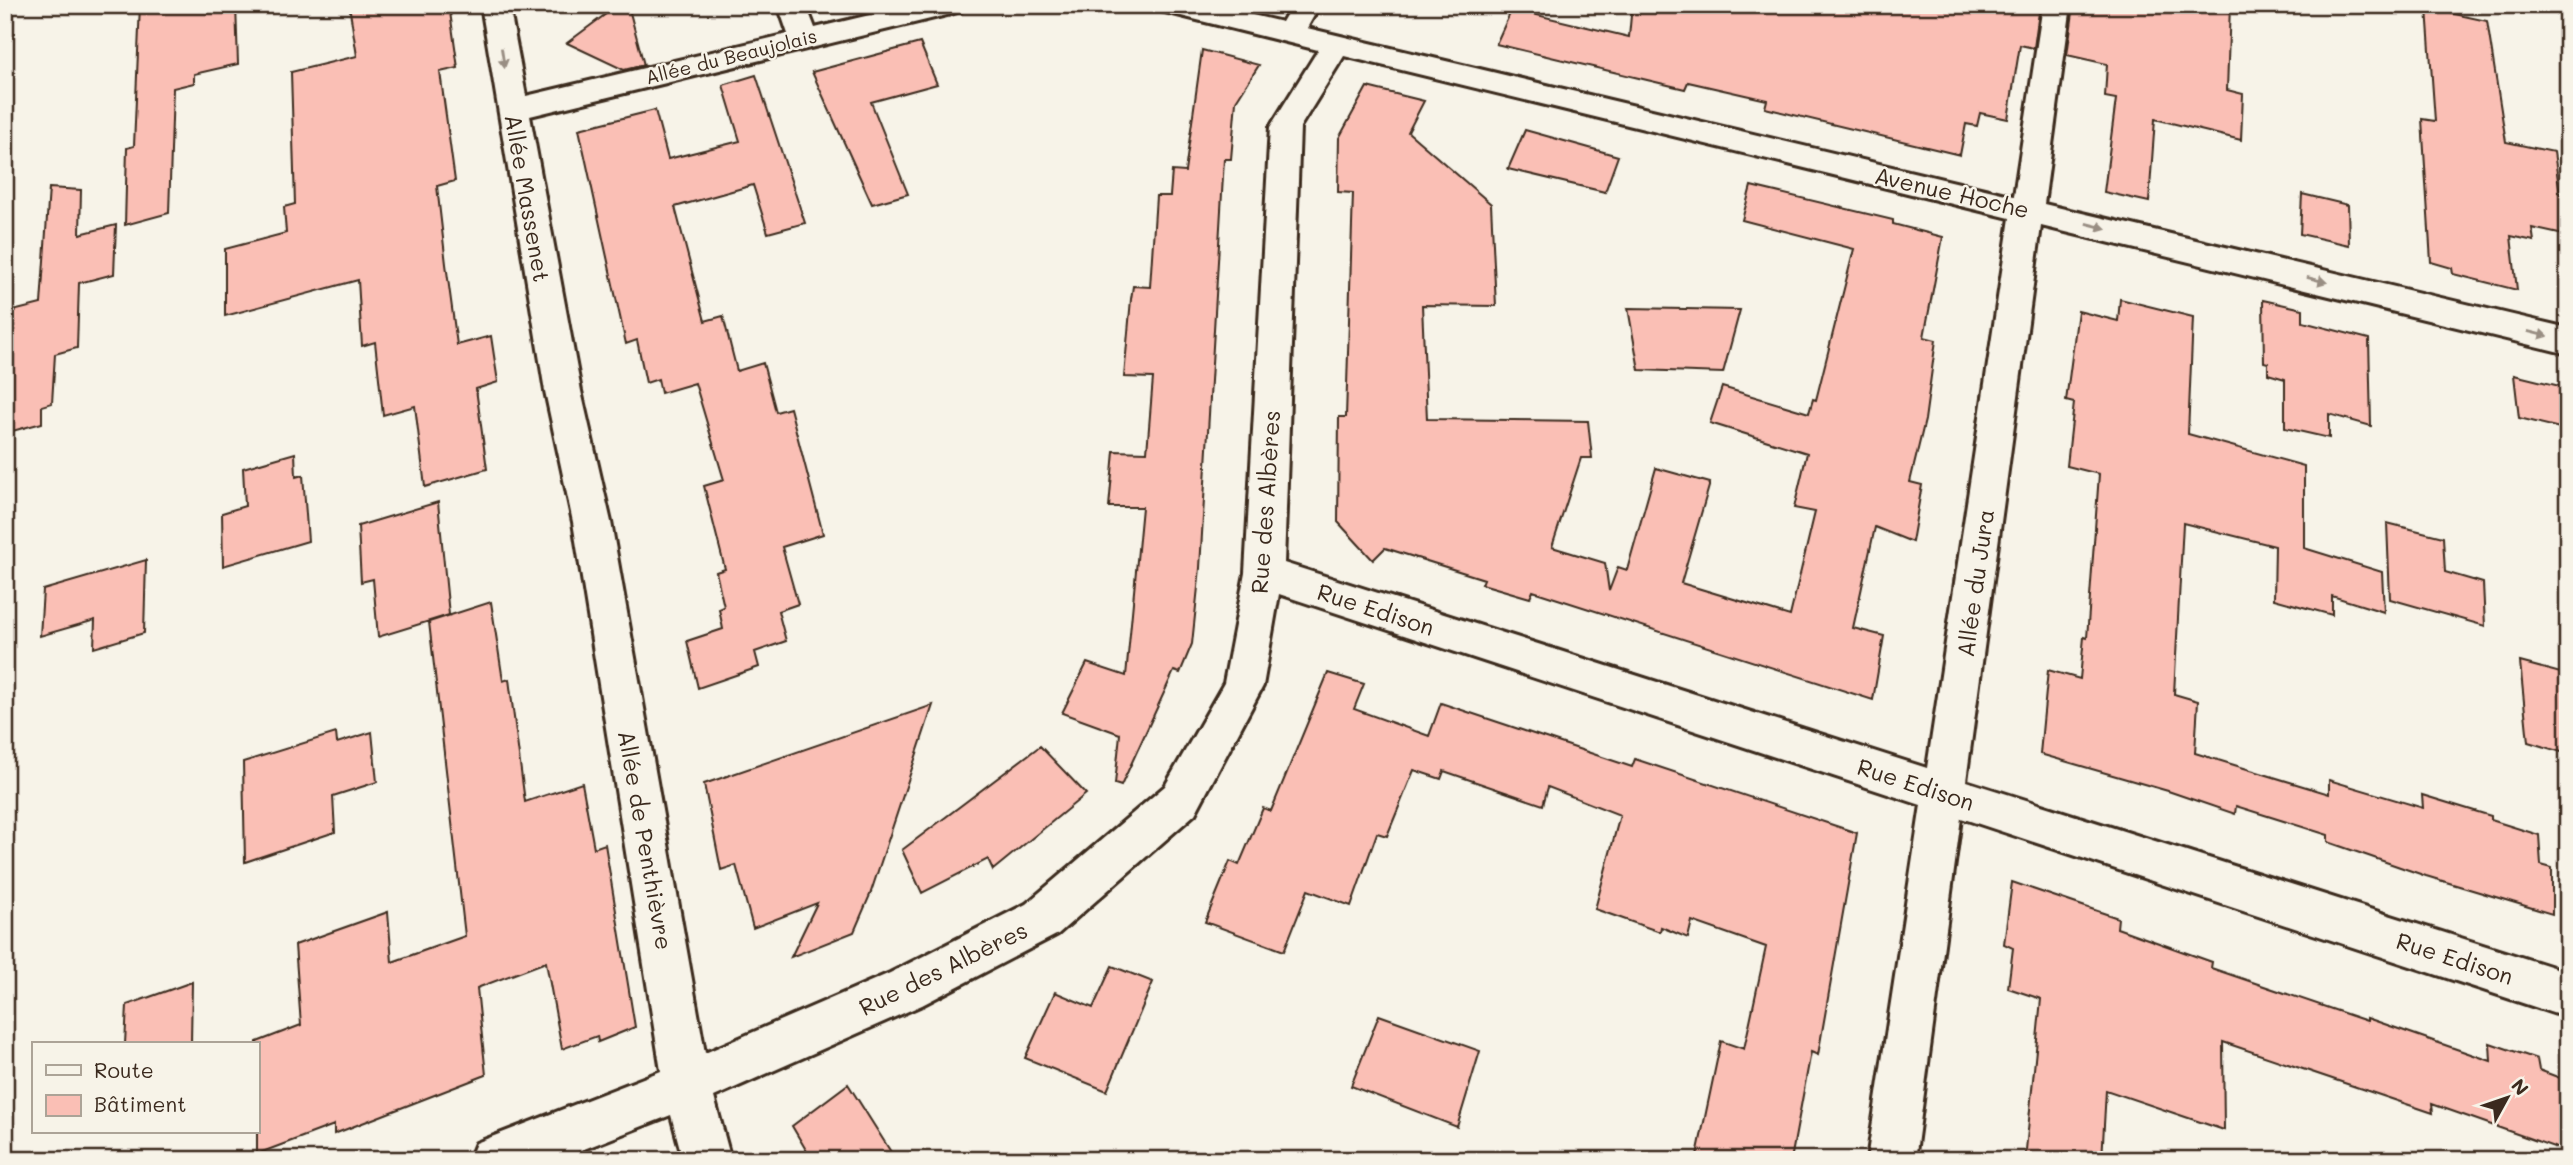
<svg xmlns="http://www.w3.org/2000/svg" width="2573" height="1165" font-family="Mali,sans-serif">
	<rect width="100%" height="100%" fill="#f7f3e8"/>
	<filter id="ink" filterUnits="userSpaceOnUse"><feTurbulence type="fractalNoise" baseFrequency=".0143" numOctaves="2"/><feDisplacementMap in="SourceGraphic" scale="14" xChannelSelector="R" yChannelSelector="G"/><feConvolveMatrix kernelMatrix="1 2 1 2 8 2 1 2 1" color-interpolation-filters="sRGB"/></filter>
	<g filter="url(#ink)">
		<path fill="#fabfb5" stroke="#3b2a1e" stroke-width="2" d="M140 5H236L238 64 194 74V83L173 88 169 213 125 225 127 148 134 146Z
			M349 5H449L458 68 440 72 455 181 437 186 446 264 457 345 491 336 498 382 476 389 487 469 425 487 415 406 383 415 375 342 362 346 358 280 225 316V249L286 233 284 207 295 204 291 72 357 56Z
			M618 5H628L644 65 624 70 567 43Z
			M1632 5H1901L1919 9 1920 5H2040L2034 48 2020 45 2008 119 1980 113 1977 126 1966 124 1960 155 1765 108 1767 100 1688 82 1685 89 1496 44 1512 9 1629 37Z
			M2074 5H2230L2227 90 2243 94 2241 140 2155 119 2149 202 2104 192 2116 99 2105 97 2107 64 2067 55Z
			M2427 8 2487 21 2506 142 2554 152 2560 194 2568 196V236L2532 228 2534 241 2511 236 2517 290 2453 274 2452 268 2431 262 2422 119 2435 121Z
			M920 43 937 84 871 102 908 194 872 204 812 72Z
			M1202 50 1259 65 1236 101 1231 159H1224L1200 568 1192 644 1180 673 1174 671 1121 786 1115 784 1120 734 1062 713 1087 663 1126 676 1142 507H1109L1114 451 1147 452 1153 378 1124 377 1131 299 1133 286 1150 287 1156 196H1170L1172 171 1185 172Z
			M756 75 805 223 768 233 753 185 675 207 705 321 723 316 737 371 763 363 776 412 790 408 823 534 782 547 798 604 778 611 786 641 755 652 759 667 698 688 687 641 723 629 719 609 724 607 716 572 725 569 704 486 724 480 695 383 661 393 658 379 646 383 637 340 626 344 579 129 655 110 668 159 740 141 723 85Z
			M1367 87 1424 101 1408 132 1491 204 1496 306 1422 305 1427 419 1588 421 1592 458H1581L1552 547 1605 563 1609 591 1618 567 1627 570 1656 468 1710 483 1681 583 1790 616 1815 512 1794 508 1807 453 1710 423 1722 387 1809 413 1813 399 1816 400 1854 249 1742 220 1751 186 1893 220V224L1943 237 1924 337 1936 340 1925 420 1910 482 1922 485 1912 542 1875 527 1853 628 1884 636 1873 700 1533 591 1530 598 1482 584 1484 579 1385 548 1373 560 1338 522 1339 417H1346L1353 193 1338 192 1339 138Z
			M1525 130 1618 156 1605 192 1508 169Z
			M49 188 81 190 80 234 116 225 114 274 79 283 77 348 55 354 52 403 42 406V423L5 433V313L41 304Z
			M2302 194 2348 205 2349 245 2300 234Z
			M2120 299 2193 317 2188 434 2304 466V548L2382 572 2384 612 2332 596V615L2274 599 2275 546 2183 523 2174 694 2198 701 2195 753 2329 794V780L2423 808 2422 795 2491 816V820L2539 835 2541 865 2552 868V914L2426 876 2328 842V835L2236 806 2235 814 2168 791 2040 754 2048 670 2080 679 2084 637 2087 638 2099 474 2067 466 2074 403 2066 401 2078 311 2118 321Z
			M2263 300 2303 309V322L2369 339 2371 426 2329 414V438L2285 428V379L2268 374V363L2264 362Z
			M1628 308 1740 310 1723 373 1639 370Z
			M2514 375 2568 388V430L2519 418Z
			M295 453 296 477 303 475 308 541 223 566 222 513 245 506 243 468Z
			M438 502 449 615 378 637 373 579 361 582 358 526Z
			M2387 523 2443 537 2445 572 2483 583 2485 626 2390 599Z
			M146 560 144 633 94 648 95 620 40 636 43 590Z
			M491 602 503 681 509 679 525 802 582 783 594 848 605 844 635 1027 598 1042 597 1036 562 1049 546 962 477 988 486 1075 334 1134V1125L257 1154V1042L301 1025 295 945 388 912 392 962 465 936 429 622Z
			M2520 662 2568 675V754L2528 742Z
			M1328 673 1364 684 1354 709 1429 736 1441 703 1632 767 1635 759 1857 833 1818 1055 1811 1052 1791 1160H1696L1721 1041 1744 1049 1766 947 1692 921 1688 938 1661 927 1660 932 1595 909 1620 815 1548 787 1543 805 1444 771 1441 779 1414 770 1387 836 1377 833 1351 906 1308 890 1284 951 1205 922 1230 861 1239 865 1263 808 1271 811Z
			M933 705 870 895 854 932 791 957 817 903 753 928 736 865 721 870 704 784Z
			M372 732 377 782 333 796 335 832 245 862 243 762 336 733 337 743Z
			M1040 746 1086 794 993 870 988 859 922 893 902 850Z
			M2012 882 2118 918 2117 928 2212 962 2211 968 2367 1021V1018L2491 1061 2490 1043 2537 1059 2539 1070 2568 1081V1152L2432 1104 2433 1113 2223 1042 2224 1130 2106 1090 2102 1160H2025L2041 999 2008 988 2013 948 2004 944Z
			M1112 966 1153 982 1107 1091 1025 1058 1055 992 1093 1008Z
			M192 982 191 1044H125L127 1005Z
			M1379 1015 1480 1051 1457 1127 1351 1086Z
			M848 1084 896 1160H812L792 1126Z"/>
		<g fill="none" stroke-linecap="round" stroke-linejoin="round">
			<g stroke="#3b2a1e" stroke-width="6">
				<path id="minor" d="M481 5H509L526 96 788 34 778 5H806L815 28 912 5H965L961 11 951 14 530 116 581 391 611 522 705 1053 890 973 1026 904 1165 786 1224 683 1245 573 1270 127 1318 50 1161 11 1157 5H1210L1282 22 1292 5H1320L1307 28 2014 196 2043 5H2071L2044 204 2568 328V354L2041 226 1966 781 2568 972V1018L1961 818 1915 1160H1867L1921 805 1279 594 1263 686 1195 814 1058 934 922 1005 714 1097 731 1160H683L671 1115 556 1160H469L476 1143 661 1071 573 522 545 391ZM1344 56 2010 218 1927 768 1284 563 1300 127Z
					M2548 5H2568V15L2552 11Z"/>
			</g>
			<use href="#minor" fill="#f7f3e8" fill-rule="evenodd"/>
		</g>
		<defs><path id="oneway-solid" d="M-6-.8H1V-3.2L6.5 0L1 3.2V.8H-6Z" transform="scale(1.75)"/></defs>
		<g fill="#998e83">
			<use href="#oneway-solid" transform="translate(503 58) rotate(81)"/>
			<use href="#oneway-solid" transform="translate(2096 226) rotate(14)"/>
			<use href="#oneway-solid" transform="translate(2317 280) rotate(14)"/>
			<use href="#oneway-solid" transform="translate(2538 334) rotate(14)"/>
		</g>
	</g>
	<g text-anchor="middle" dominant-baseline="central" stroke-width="5" stroke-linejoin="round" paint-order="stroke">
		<g font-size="19" fill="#3b2a1e" stroke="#f7f3e8">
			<text transform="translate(731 56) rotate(-14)">Allée du Beaujolais</text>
		</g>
		<g font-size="23" fill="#3b2a1e" stroke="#f7f3e8">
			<text transform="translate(1952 192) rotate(13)">Avenue Hoche</text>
			<text transform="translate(528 198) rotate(80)">Allée Massenet</text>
			<text transform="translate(1265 502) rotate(-86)">Rue des Albères</text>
			<text transform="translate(1975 583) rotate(-82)">Allée du Jura</text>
			<text transform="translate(1376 609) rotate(18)">Rue Edison</text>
			<text transform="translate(1916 784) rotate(18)">Rue Edison</text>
			<text transform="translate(646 840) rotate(80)">Allée de Penthièvre</text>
			<text transform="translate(2455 958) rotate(18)">Rue Edison</text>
			<text transform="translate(943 968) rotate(-26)">Rue des Albères</text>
		</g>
	</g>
	<rect width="2573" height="1165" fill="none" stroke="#f7f3e8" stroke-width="28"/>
	<rect x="14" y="14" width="2545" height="1137" fill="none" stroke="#3b2a1e" stroke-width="2.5" filter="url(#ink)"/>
	<rect x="32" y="1042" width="228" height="91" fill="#f7f3e8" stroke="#aca397" stroke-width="2"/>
	<rect x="46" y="1065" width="35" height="10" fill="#f7f3e8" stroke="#aca397" stroke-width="2"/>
	<text x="94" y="1078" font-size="21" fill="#3b2a1e">Route</text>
	<rect x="46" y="1095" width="35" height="21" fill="#fabfb5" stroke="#aca397" stroke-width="2"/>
	<text x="94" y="1112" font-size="21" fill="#3b2a1e">Bâtiment</text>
	<g transform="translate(2507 1098) rotate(50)" stroke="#f7f3e8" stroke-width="5" paint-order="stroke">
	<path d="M0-5L12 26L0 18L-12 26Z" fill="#3b2a1e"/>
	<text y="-10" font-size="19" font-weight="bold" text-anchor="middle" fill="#3b2a1e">N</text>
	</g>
</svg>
